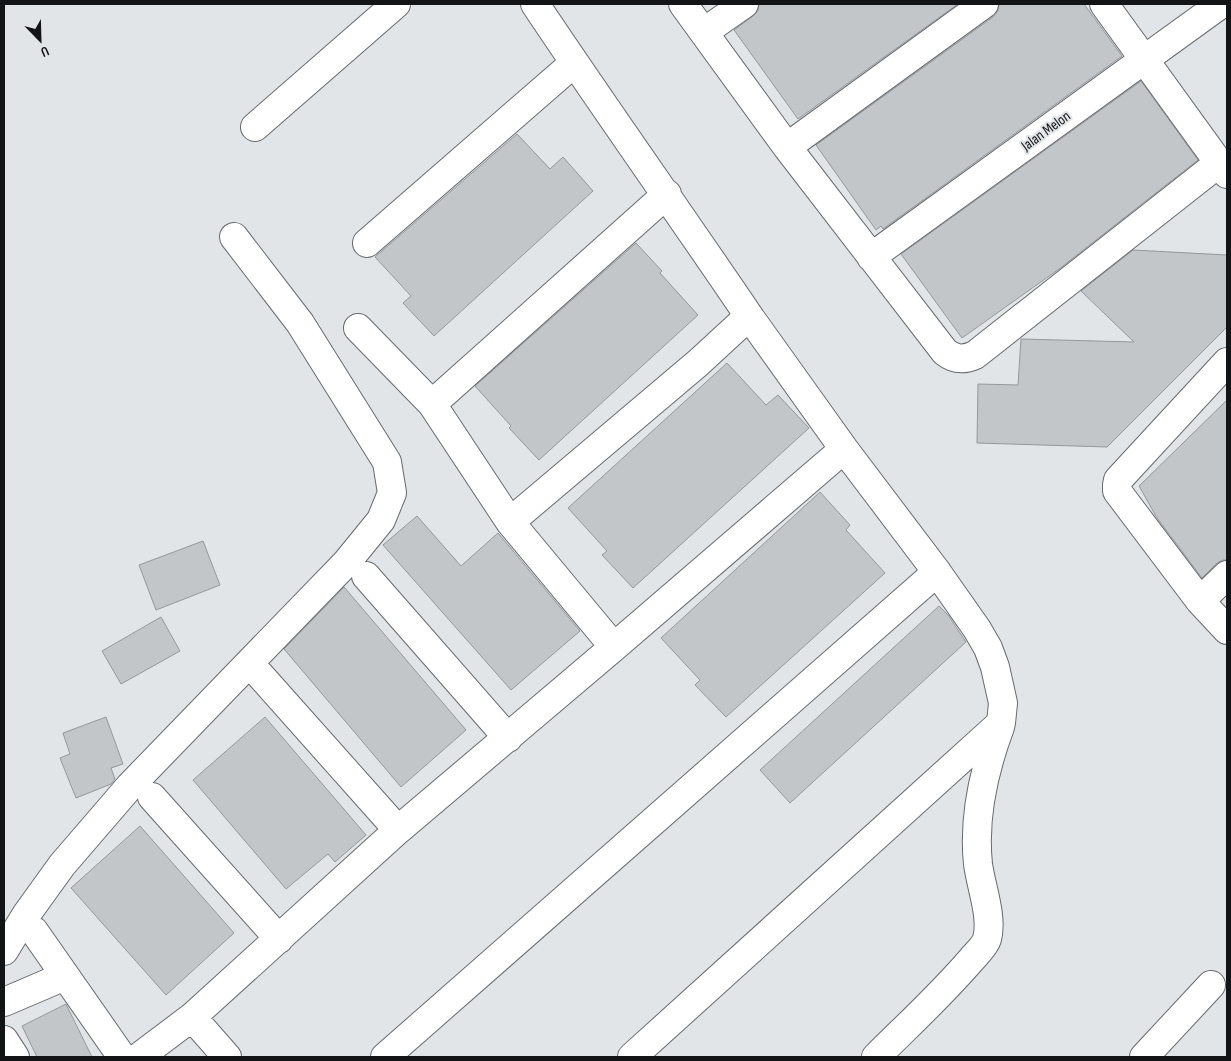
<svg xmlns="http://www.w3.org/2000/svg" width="1231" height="1061" font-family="'Sofia Sans Condensed',sans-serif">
	<rect width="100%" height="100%" fill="#e1e5e8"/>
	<path fill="#c2c6c9" stroke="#94989b" d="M759 4H958L798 119 734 30 753 16 758 11Z
		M999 4H1084L1122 56 883 229 881 226 876 230 816 145 993 17 998 11Z
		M1141 81 1198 160 1059 269 962 338 901 254Z
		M517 134 550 169 563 157 593 191 434 336 403 303 411 296 375 257Z
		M636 243 662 271 660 273 698 315 539 460 509 428 511 426 475 386Z
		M1133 250 1227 255V327L1107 447 977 443 978 384 1018 385 1021 339 1134 342 1081 291Z
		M727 363 766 405 778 395 809 428 633 588 602 555 607 551 568 508Z
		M1227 400V560H1223L1217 563 1202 578 1157 518 1139 486Z
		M820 492 850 525 846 530 885 573 726 717 695 685 700 680 661 638Z
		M417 516 461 566 498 533 580 631 511 690 383 545Z
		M203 541 220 585 156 610 139 565Z
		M344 587 466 730 401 787 284 649Z
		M939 606 948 615 966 642 790 803 760 770Z
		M161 617 180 651 121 684 102 651Z
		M106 717 123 764 111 768 115 779 111 784 76 798 60 758 70 754 63 733Z
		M265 717 366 835 335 862 328 854 286 889 193 780Z
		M140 826 234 933 166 995 71 888Z
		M66 1004 92 1057H37L22 1026Z"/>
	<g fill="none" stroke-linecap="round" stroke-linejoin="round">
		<g stroke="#676a6d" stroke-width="30">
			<path id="street" d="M535 4C605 109 678 211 749 316
				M683 4 787 147 945 352C955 360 964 360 975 355L1219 163
				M1104 4 1227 174
				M704 32 744 4
				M255 127 396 4
				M787 147 984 4
				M367 243 574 63
				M871 257 1221 4
				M358 328 432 404 510 522 614 647
				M1227 362 1118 480 1117 485V491L1200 601 1227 630
				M432 404 667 194
				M510 522 698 363 749 316 844 449 937 572 977 629 988 648 995 667 1003 703 1001 723 632 1057
				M366 576 508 738
				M1200 601 1227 575
				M260 675 398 830
				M152 797 279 939
				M34 931 122 1057
				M4 951 26 915 62 865 130 786 346 563 381 520 392 493 387 462 300 323 234 237
				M4 1002 65 976
				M192 1017 227 1057
				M4 1040 15 1057
				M139 1057 192 1017 398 830 614 647 844 449
				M385 1057 937 572
				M876 1057C908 1025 941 995 971 960 976 954 985 946 987 939 993 917 981 887 978 864 973 817 984 770 1000 727
				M1144 1057 1211 985"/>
		</g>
		<use href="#street" stroke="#fff" stroke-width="28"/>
	</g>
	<g text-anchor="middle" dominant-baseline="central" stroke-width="4" stroke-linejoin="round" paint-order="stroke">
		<g font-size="15" fill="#131415" stroke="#e1e5e8">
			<text transform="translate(1046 131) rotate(-36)">Jalan Melon</text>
		</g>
	</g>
	<rect width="1231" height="1061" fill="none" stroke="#131415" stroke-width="10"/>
	<g transform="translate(40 40) rotate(157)" stroke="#e1e5e8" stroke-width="4" paint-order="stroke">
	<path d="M0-4L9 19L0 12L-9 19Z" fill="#131415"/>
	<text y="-8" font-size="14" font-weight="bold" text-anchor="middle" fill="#131415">U</text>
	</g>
</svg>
